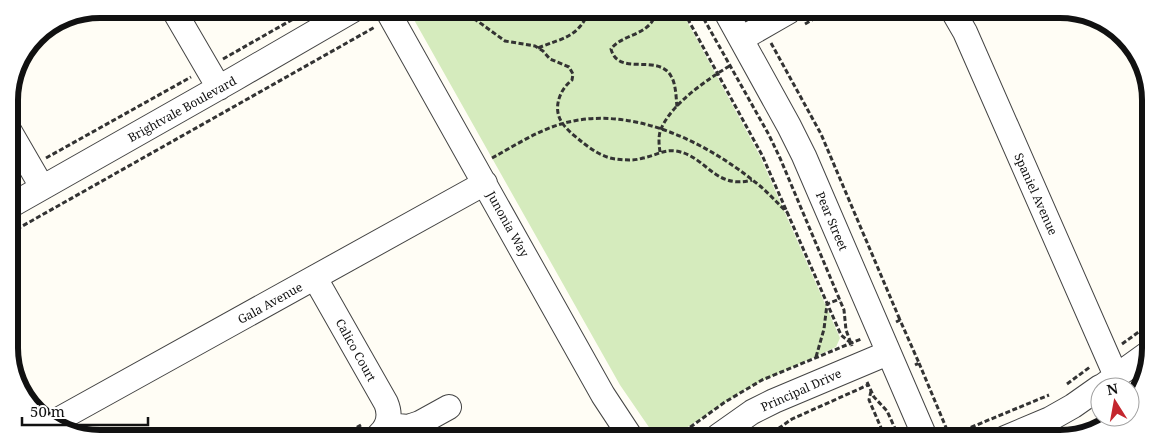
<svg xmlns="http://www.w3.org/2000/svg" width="1160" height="447" font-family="'Noto Serif',serif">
	<rect width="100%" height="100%" fill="#fffdf5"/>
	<path fill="#d5ebbd" d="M416 10 682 12 760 156 840 338 836 347 747 388 674 436H655L620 385 413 18Z"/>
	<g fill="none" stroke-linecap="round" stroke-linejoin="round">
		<g stroke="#444" stroke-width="26">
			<path id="minor" d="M173 9 219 88
				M387 10 603 395 630 436
				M726 12 789 126 804 156 925 437
				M954 13 965 32 1116 376
				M741 39 788 12
				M9 130 42 187
				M10 206 234 79 353 10
				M315 278 386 403C391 415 389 426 379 435
				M1104 385 1147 354
				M54 422 485 183
				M387 425 408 427 420 423 449 407
				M718 436 752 412 774 401 888 353
				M1005 438 1050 419 1073 406 1100 387"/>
		</g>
		<path stroke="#333" stroke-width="3" stroke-dasharray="5 2.5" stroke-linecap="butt" d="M445 10 450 13 464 15 476 20 505 41 535 46 543 51 550 59 569 67 573 74 572 80C559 90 552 110 563 124 568 131 576 137 582 142 592 150 604 158 616 159 625 160 634 161 643 158 655 156 664 149 676 151 707 156 714 190 752 180
			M656 12C651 36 623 33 611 49 618 77 658 53 671 76 676 84 676 97 677 107
			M684 12 762 155 841 335 851 343
			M700 12 769 135 780 158 844 310 846 330 852 346
			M805 24 826 12
			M771 43 821 134 900 320
			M538 48C562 38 578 38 589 11
			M223 59 309 10
			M9 94 20 113
			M660 152C659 145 658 136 661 129 672 103 708 79 731 65
			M46 158 191 77
			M492 158C514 146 537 131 561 124 628 104 703 140 755 182 767 191 777 203 788 213
			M10 233 375 27
			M896 322 900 320 919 363 915 365
			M1122 344 1147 326
			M816 357 824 329 827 304 840 299
			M919 363 950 437
			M867 382 874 397 887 411 899 437
			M1067 384 1090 367
			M871 391 869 400 885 437
			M1089 429 1108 417
			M344 435 361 425
			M678 436 725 402 762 380 861 339
			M950 436 1049 395
			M766 437 792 419 868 385"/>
		<use href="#minor" stroke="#fff" stroke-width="24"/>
	</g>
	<g text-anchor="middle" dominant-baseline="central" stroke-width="5" stroke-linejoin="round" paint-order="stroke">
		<g font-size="12" fill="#111" stroke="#fff">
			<text transform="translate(182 109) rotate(-29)">Brightvale Boulevard</text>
			<text transform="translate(1036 194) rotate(66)">Spaniel Avenue</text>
			<text transform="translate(832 221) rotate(67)">Pear Street</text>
			<text transform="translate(508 224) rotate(61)">Junonia Way</text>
			<text transform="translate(270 303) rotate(-29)">Gala Avenue</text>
			<text transform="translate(356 350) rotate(61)">Calico Court</text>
			<text transform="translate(801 390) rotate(-24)">Principal Drive</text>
		</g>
	</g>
	<path d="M0 0H1160V447H0ZM100 18H1060A82 82 0 0 1 1142 100V348A82 82 0 0 1 1060 430H100A82 82 0 0 1 18 348V100A82 82 0 0 1 100 18Z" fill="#fff" fill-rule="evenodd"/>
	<path fill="none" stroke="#111" stroke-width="6" d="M100 18H1060A82 82 0 0 1 1142 100V348A82 82 0 0 1 1060 430H100A82 82 0 0 1 18 348V100A82 82 0 0 1 100 18Z"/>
	<g transform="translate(1115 402) rotate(349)"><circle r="24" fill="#ffffff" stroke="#a0a0a0"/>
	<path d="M0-4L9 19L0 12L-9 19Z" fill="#c4262e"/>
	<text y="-8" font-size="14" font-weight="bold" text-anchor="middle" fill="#111111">N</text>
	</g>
	<path d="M22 417v8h126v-8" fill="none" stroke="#111111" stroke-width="2.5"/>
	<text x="30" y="417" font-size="15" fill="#111111" stroke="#ffffff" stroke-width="4" paint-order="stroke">50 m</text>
</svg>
